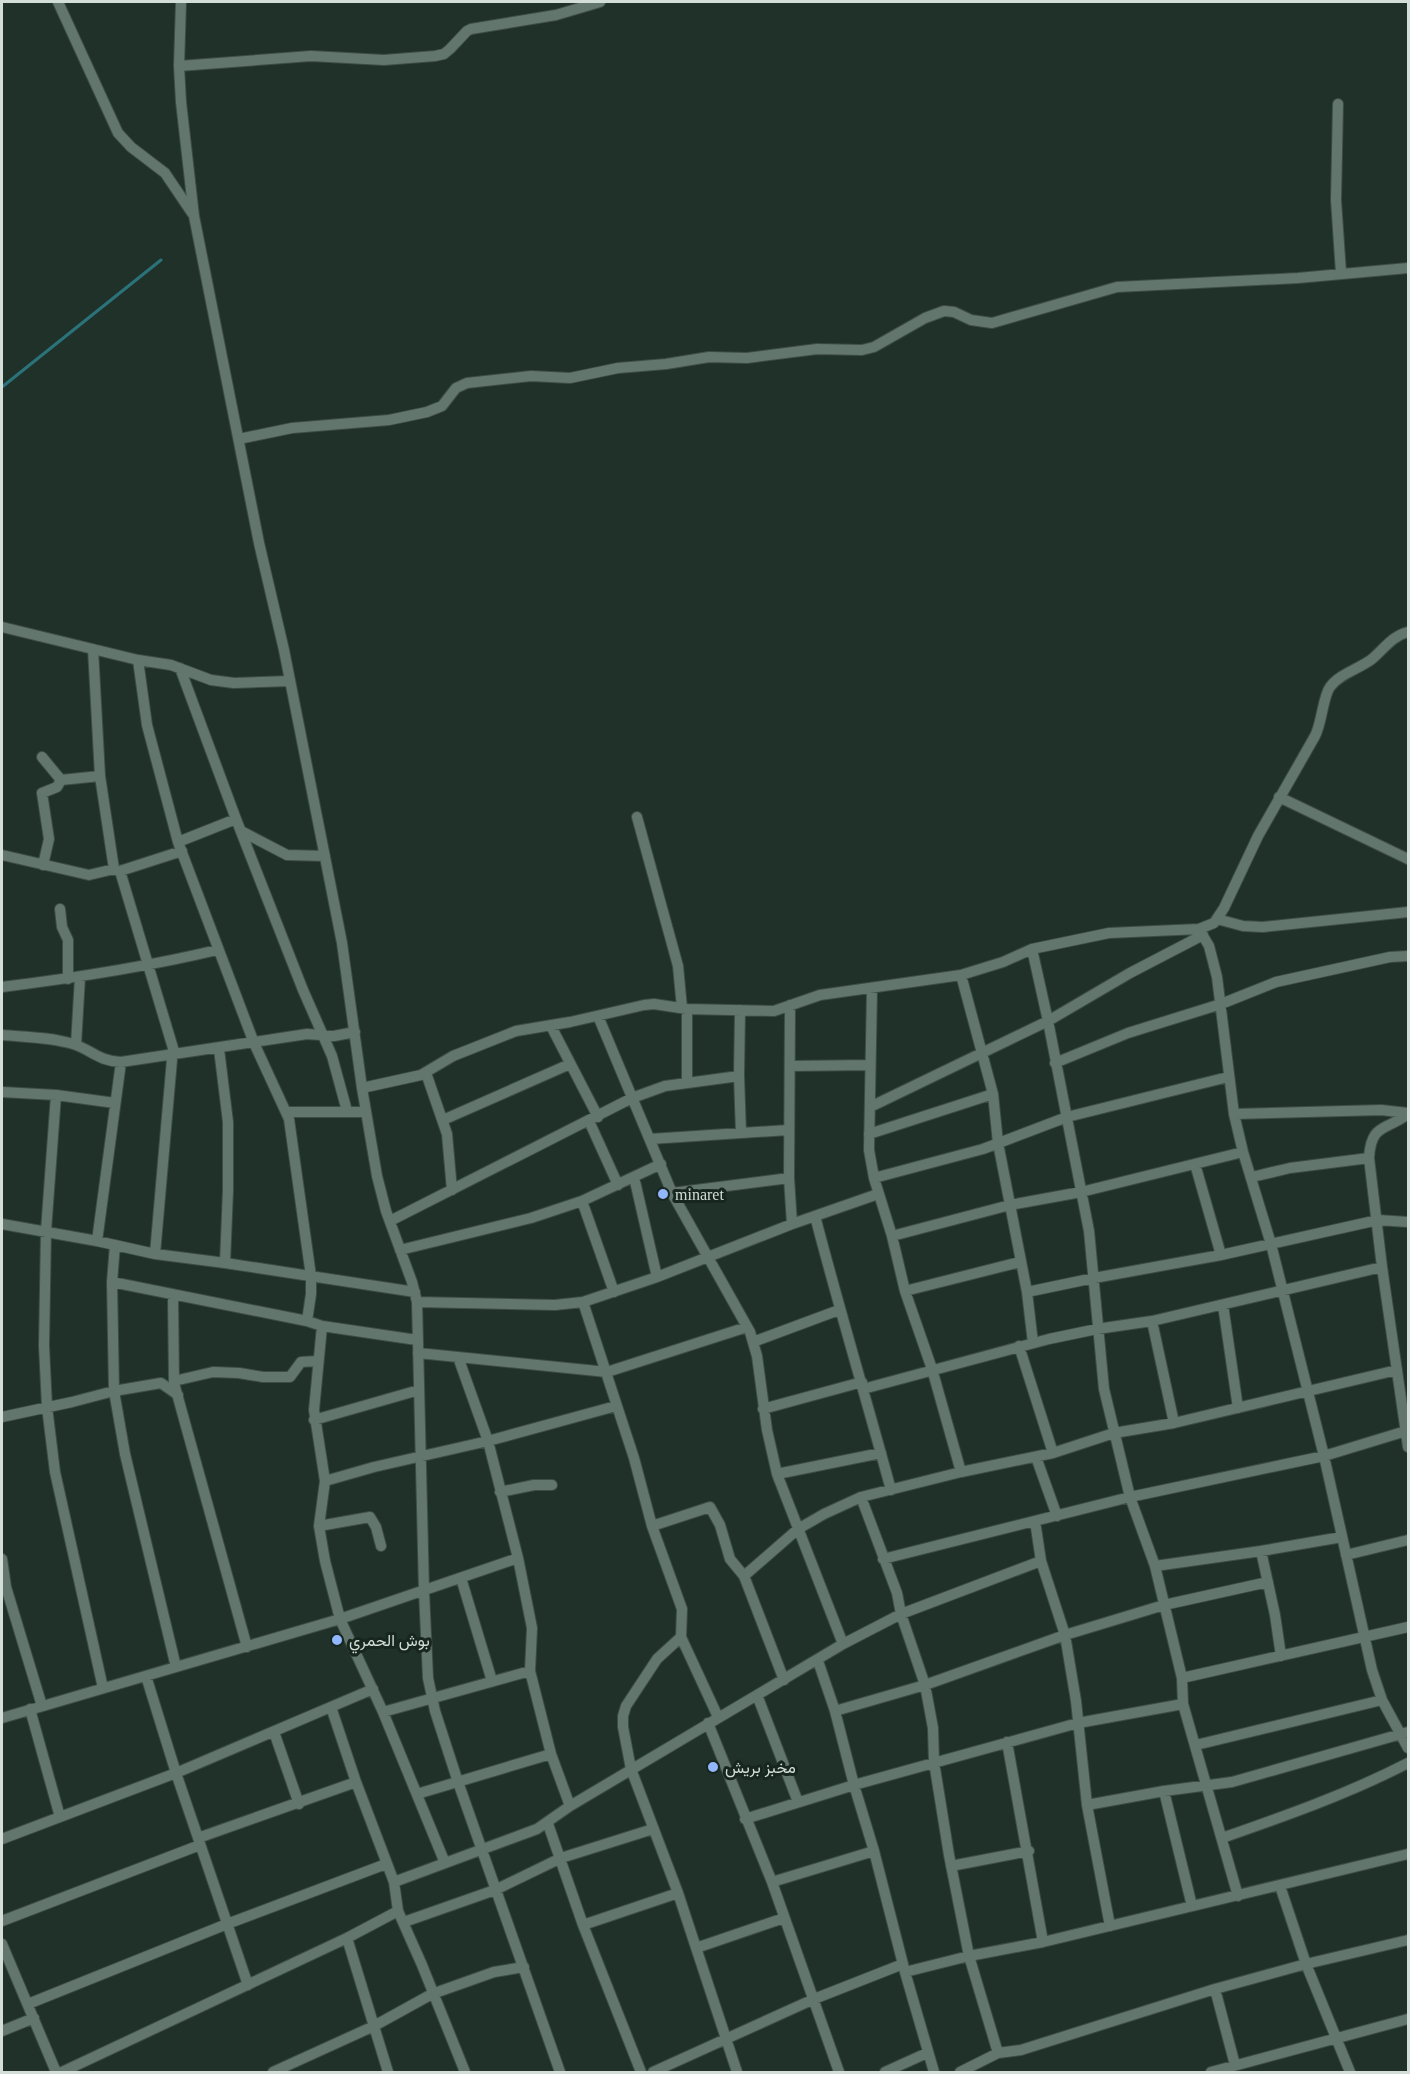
<svg xmlns="http://www.w3.org/2000/svg" width="1410" height="2074" font-family="'Times New Roman',Vazirmatn,serif">
	<rect width="100%" height="100%" fill="#20312a"/>
	<g fill="none" stroke-linecap="round" stroke-linejoin="round">
		<path stroke="#2b737a" stroke-width="3" d="M2 387 161 260"/>
		<g stroke="#3e4c46" stroke-width="12">
			<path id="minor" d="M58 2 118 133 131 147 165 173 192 213
				M181 2 179 66 181 102 194 216 259 543 284 650 342 943 362 1088 377 1176 386 1211 412 1282 417 1302 424 1591 428 1678 435 1711 458 1782 560 2072
				M179 66 311 56 384 60 435 56 444 54 450 49 467 31 471 29 556 15 600 2
				M1338 104 1336 200 1341 273
				M239 439 292 428 389 420 427 412 442 406 456 388 467 383 531 376 570 378 618 368 666 364 709 357 747 358 817 349 862 350 874 347 925 318 944 311 954 312 971 320 992 323 1117 287 1298 278 1408 268
				M2 627 138 660 171 665 211 680 234 683 290 681
				M93 649 100 776 114 869
				M138 660 147 725 178 842 254 1043 289 1119 311 1276V1294L307 1321
				M180 668 236 819 303 990 332 1056 347 1111
				M42 757 61 780
				M61 780 100 776
				M1279 797 1408 859
				M637 817 678 966 682 1008
				M241 831 287 855 325 856
				M178 842 236 819
				M2 855 89 875 114 869 120 871 182 851
				M43 865 49 839 42 793 57 787 61 780
				M120 871 173 1048 155 1254
				M60 909 62 927 68 940V979
				M1217 919 1243 926 1263 927 1408 912
				M1199 929 1209 946 1217 977 1234 1114 1243 1152 1271 1244 1324 1456 1372 1670 1382 1700 1408 1748
				M1032 949 1048 1021 1089 1231 1104 1389 1130 1497 1155 1566 1182 1678 1183 1704 1238 1896
				M961 975 993 1094 998 1143 1027 1292 1033 1343
				M2 987C74 978 146 967 217 950
				M872 989 869 1150 874 1178 892 1236 905 1291 932 1369 961 1472
				M790 1005 789 1178 792 1224
				M740 1010 739 1076 741 1133
				M598 1016 672 1193 750 1332 757 1356 767 1430 777 1474 843 1644
				M551 1026 598 1117
				M2 1035C25 1037 50 1037 73 1044 92 1050 98 1061 121 1062L307 1034 334 1036 355 1032
				M76 1045 80 977
				M219 1049 228 1122V1190L225 1263
				M1055 1063 1128 1033 1221 1004 1276 982 1390 957 1408 956
				M790 1066 870 1065
				M426 1073 447 1134 452 1190
				M687 1083V1009
				M362 1088 421 1075 453 1056 516 1031 570 1022 644 1005 654 1004 687 1009 774 1011 820 995 961 975 1003 962 1032 949 1109 933 1199 929 1214 923 1224 908 1258 836 1315 736C1322 723 1323 696 1330 687 1339 674 1359 669 1372 659 1384 649 1392 636 1408 632
				M2 1092 56 1095 115 1103
				M56 1095 46 1231 44 1346 47 1407 55 1472 103 1688
				M870 1107 1048 1021 1130 973 1203 935
				M287 1112H366
				M1234 1114 1381 1110 1408 1113
				M443 1120 570 1064
				M589 1121 618 1185
				M869 1134 993 1094
				M650 1139 788 1130
				M1369 1158 1382 1267 1408 1447
				M1195 1164 1221 1255
				M634 1177 657 1277
				M1252 1177 1290 1168 1369 1158C1371 1123 1386 1131 1408 1114
				M874 1178 983 1149 1067 1117 1228 1077
				M672 1193 789 1178
				M582 1201 614 1292
				M815 1216C839 1308 866 1398 891 1490
				M390 1221 632 1098 665 1086 739 1076
				M2 1224 97 1241 155 1254 225 1263 415 1292
				M892 1236 1010 1205 1081 1192 1243 1152
				M97 1241 121 1062
				M115 1245 112 1282 114 1391 125 1454 176 1667
				M400 1250 531 1218 582 1201 661 1164
				M112 1282 307 1321 322 1326 417 1340
				M905 1291 1020 1262
				M1027 1292 1094 1278 1221 1255 1378 1220 1408 1222
				M173 1295 174 1383 247 1647
				M417 1302 555 1305 583 1302 657 1277 792 1224 878 1194
				M583 1302 634 1458 652 1526 682 1609 681 1637 718 1717
				M1223 1305 1238 1408
				M1152 1321 1174 1423
				M322 1326 314 1410 325 1481 319 1526 325 1561 340 1619 383 1712 445 1863
				M753 1342 839 1310
				M1019 1346 1053 1453
				M418 1353 607 1372 747 1327
				M458 1357 488 1441 518 1558 532 1628 530 1671 551 1754 570 1806
				M174 1381 213 1372 239 1373 263 1377H290L301 1362 317 1361
				M863 1389 1049 1339 1097 1329 1152 1321 1382 1267
				M763 1409 862 1382
				M2 1417 72 1402 114 1391 161 1383 178 1395
				M314 1420 419 1390
				M1036 1457 1057 1516
				M777 1474 881 1453
				M325 1481 374 1467 488 1441 616 1406
				M500 1492 534 1485H552
				M861 1497 897 1593 901 1614 925 1685 933 1728 934 1762 949 1855 969 1956 998 2053
				M1035 1521 1041 1561 1065 1635 1076 1701 1087 1805 1110 1926
				M319 1526 370 1517 376 1527 381 1546
				M652 1526 710 1507 720 1525 730 1559 744 1576 784 1680
				M1261 1551 1275 1615 1281 1656
				M1346 1555 1408 1540
				M2 1559 6 1587 42 1706
				M883 1559 1130 1497 1324 1456 1406 1431
				M1155 1566 1261 1551 1342 1537
				M744 1576 798 1529 824 1514 861 1497 961 1472 1053 1453 1114 1433 1174 1423 1397 1370
				M461 1578 492 1681
				M681 1637 657 1659 626 1706 623 1716V1727L631 1769 678 1893 737 2072
				M818 1661 835 1711 854 1785 874 1851 905 1972 934 2072
				M146 1676 176 1773 248 1985
				M1182 1678 1408 1627
				M757 1695 798 1802
				M331 1707 356 1782 394 1882 398 1911 422 1965 465 2072
				M30 1709 60 1817
				M835 1711 925 1685 1065 1635 1164 1605 1268 1582
				M383 1712 530 1671
				M2 1718 340 1619 518 1558
				M708 1723 772 1882 839 2072
				M274 1732 299 1804
				M1007 1742 1043 1942
				M1196 1745 1382 1700
				M1164 1791 1192 1906
				M417 1794 551 1754
				M1087 1805 1164 1791 1232 1782 1408 1732
				M745 1819 854 1785 1078 1723 1183 1704
				M548 1824 583 1925 641 2072
				M198 1838 356 1782
				M1222 1838C1285 1816 1348 1794 1408 1763
				M2 1839 176 1773 373 1689
				M951 1866 1029 1851
				M394 1882 537 1829 570 1806 843 1644 901 1614 1041 1561
				M772 1882 874 1851
				M1280 1886 1306 1964 1350 2072
				M2 1921 200 1845
				M404 1922 495 1890 561 1858 653 1829
				M583 1925 678 1893
				M347 1938 388 2072
				M2 1944 56 2072
				M696 1948 784 1918
				M905 1972 969 1956 1043 1942 1408 1854
				M1215 1989 1235 2065
				M28 2004 227 1924 386 1864
				M2 2031 34 2018
				M62 2072 347 1938 398 1911
				M273 2072 374 2026 432 1994 494 1972 524 1967
				M653 2072 814 1999 903 1964
				M885 2072 927 2053
				M960 2072 998 2053 1021 2050 1215 1989 1306 1964 1408 1940
				M1211 2072 1408 2019"/>
		</g>
		<use href="#minor" stroke="#63766e" stroke-width="10"/>
	</g>
	<g fill="#93b7fd" stroke="#172720" stroke-width="2">
		<circle cx="663" cy="1194" r="6"/>
		<circle cx="337" cy="1640" r="6"/>
		<circle cx="713" cy="1767" r="6"/>
	</g>
	<g text-anchor="middle" dominant-baseline="central" stroke-width="6" stroke-linejoin="round" paint-order="stroke">
		<g font-size="16" fill="#d4ded9" stroke="#172720" text-anchor="start">
			<text x="675" y="1194">minaret</text>
			<text x="349" y="1640">بوش الحمري</text>
			<text x="725" y="1767">مخبز بريش</text>
		</g>
	</g>
	<rect width="1410" height="2074" fill="none" stroke="#d4ded9" stroke-width="6"/>
</svg>
